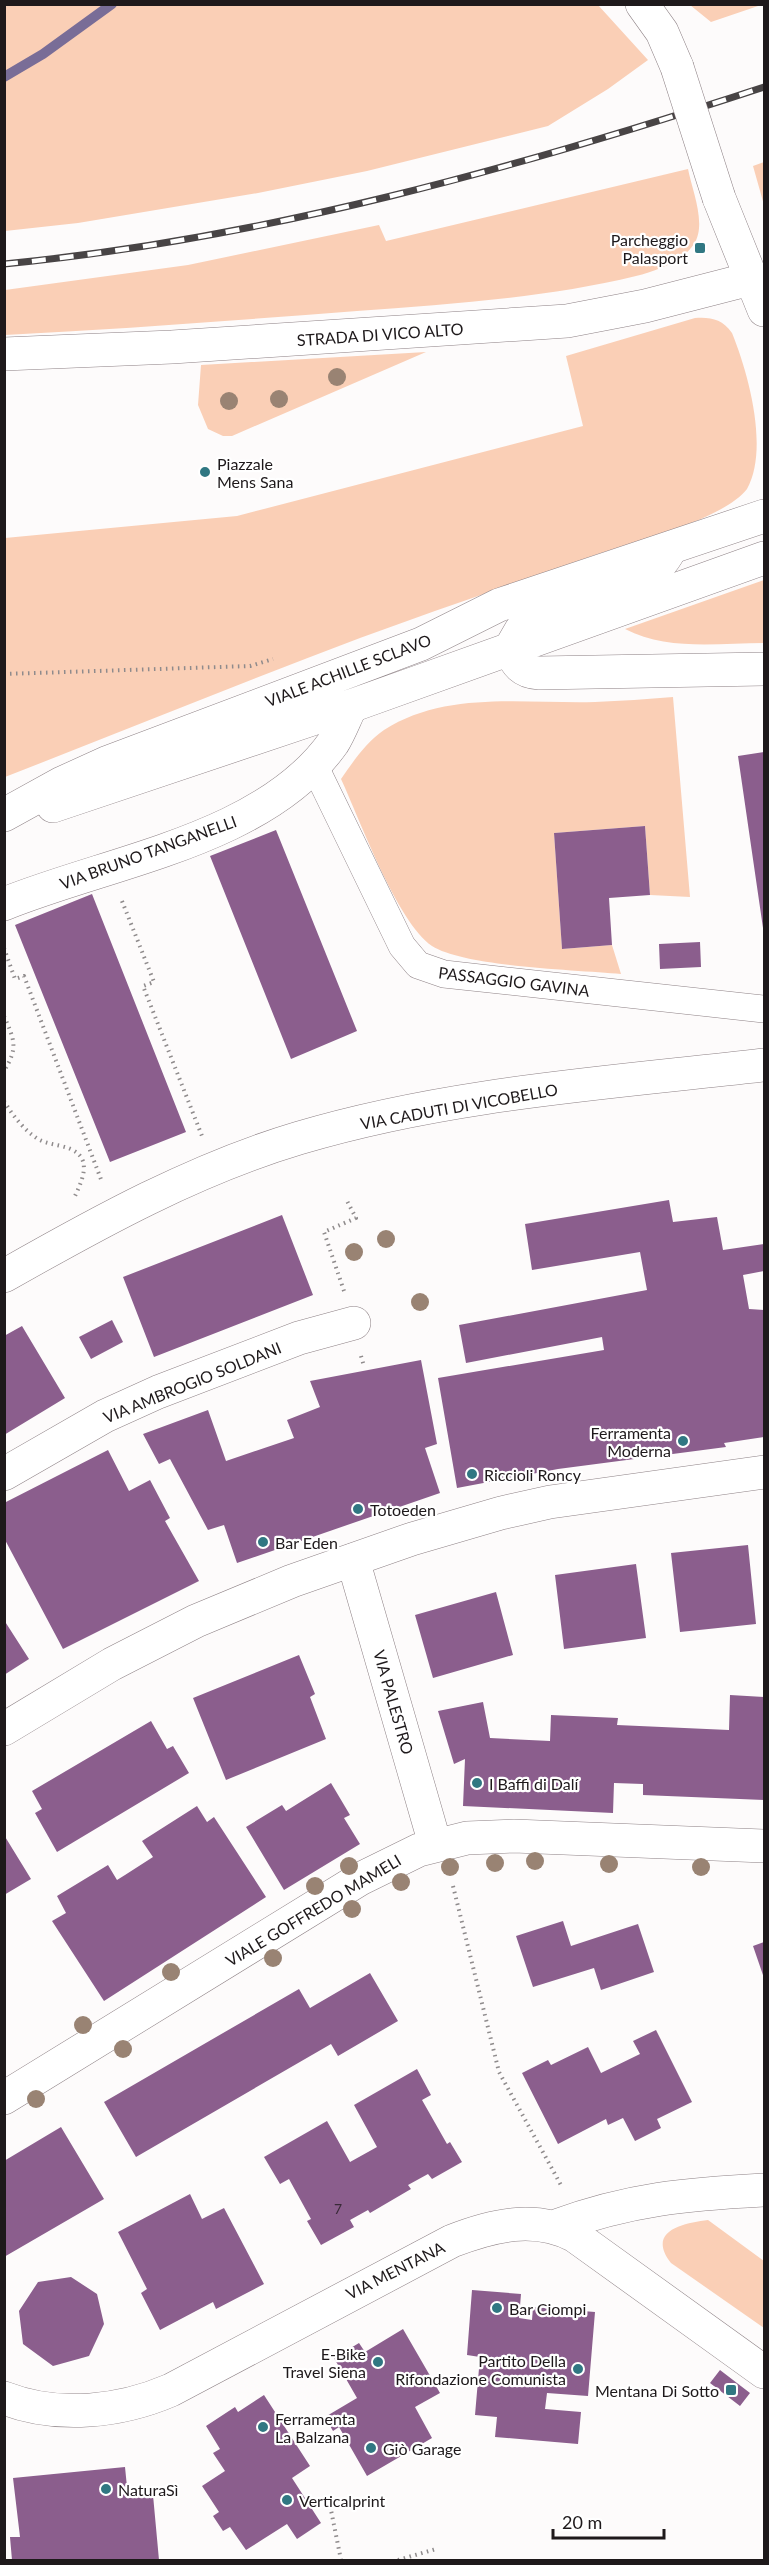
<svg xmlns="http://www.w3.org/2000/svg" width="769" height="2565" font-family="Lato,sans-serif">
	<rect width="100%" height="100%" fill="#fdfbfb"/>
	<path fill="#facfb6" d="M764 4 711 22 690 5V4Z
		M4 5H598L648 60 608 89 548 126 367 171 258 193 78 223 5 231Z
		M764 162V205L753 166Z
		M688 169C692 190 707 224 694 244 682 262 656 271 636 276 546 298 450 304 357 311 240 320 122 329 5 335V290L188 265 379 225 386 241Z
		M695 318C711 317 722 319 732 333 749 375 769 449 747 489 724 519 635 542 598 554 518 582 439 609 360 638 241 683 123 731 5 777V538L237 516 583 426 566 356Z
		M426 352 232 436H223L208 429 198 405 201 365Z
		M764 580V643C718 643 667 651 625 629Z
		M673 697 690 897 650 895 645 826 554 833 562 949 612 945 621 974C577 970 465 967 432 946 397 922 360 820 341 779 353 762 366 742 384 730 446 690 525 704 595 702 621 701 647 699 673 697Z
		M708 2220 764 2261V2328L671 2263C646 2231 683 2223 708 2220Z"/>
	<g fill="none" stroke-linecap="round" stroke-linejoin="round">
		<path stroke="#796d97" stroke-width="10" d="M4 77 43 54 112 4"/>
	</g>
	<path fill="#8b5e8d" d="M764 752V928H763L738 756Z
		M645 826 650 895 609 898 612 945 562 949 554 833Z
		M276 830 357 1031 291 1059 210 856Z
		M92 894 186 1132 110 1162 15 925Z
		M700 942 701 967 660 969 659 944Z
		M669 1200 673 1222 717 1217 723 1250 764 1244V1271L743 1275 749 1309 764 1310V1437L724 1443 726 1447 558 1469 457 1488 438 1378 604 1350 602 1337 466 1363 459 1325 647 1290 640 1252 532 1270 525 1224Z
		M282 1215 313 1295 154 1357 123 1277Z
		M112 1320 123 1342 91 1359 79 1337Z
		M22 1326 65 1398 4 1435V1336Z
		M421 1360 437 1444 425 1448 440 1493 237 1563 224 1525 208 1530 170 1459 159 1464 143 1434 208 1410 226 1461 294 1438 287 1420 320 1407 310 1381Z
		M108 1450 129 1491 150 1480 170 1518 165 1521 199 1581 63 1649 4 1538V1503Z
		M748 1545 756 1624 680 1632 671 1553Z
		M636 1564 646 1638 564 1649 555 1575Z
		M496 1592 513 1655 433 1678 415 1615Z
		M4 1620 29 1659 4 1675Z
		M299 1655 315 1694 310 1697 326 1739 226 1780 193 1698Z
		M730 1695 764 1697V1800L643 1795V1784L614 1783 613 1813 463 1806 465 1759 454 1764 438 1711 483 1702 490 1738 550 1741 551 1715 618 1718 617 1725 729 1730Z
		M151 1721 167 1749 173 1746 189 1773 57 1852 35 1813 42 1809 32 1791Z
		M331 1783 350 1815 344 1818 360 1844 284 1890 246 1827 282 1805 286 1811Z
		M197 1806 207 1822 214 1817 266 1897 104 2001 52 1921 66 1913 57 1896 108 1865 117 1880 125 1875 153 1857 142 1841Z
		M4 1835 31 1879 4 1895Z
		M563 1921 571 1946 638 1924 654 1972 601 1990 594 1968 533 1987 516 1936Z
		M764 1942V1978L753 1946Z
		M370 1973 398 2021 338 2056 331 2044 136 2157 104 2102 299 1989 310 2008Z
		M656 2030 692 2102 657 2119 661 2128 635 2141 623 2118 608 2125 606 2119 558 2144 522 2073 548 2060 551 2065 588 2047 601 2073 640 2054 633 2041Z
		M417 2069 431 2095 422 2100 447 2144 450 2142 462 2162 432 2179 428 2174 408 2185 411 2189 370 2213 368 2210 350 2220 354 2227 321 2245 307 2221 311 2219 289 2179 280 2184 264 2157 327 2121 350 2162 377 2147 354 2105Z
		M61 2127 104 2199 4 2257V2161Z
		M190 2194 202 2219 224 2208 264 2284 216 2309 213 2302 160 2330 141 2293 147 2289 118 2232Z
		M71 2277 97 2294 104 2324 89 2356 53 2366 23 2344 19 2311 38 2282Z
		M472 2290 521 2294 519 2318 532 2320 533 2307 595 2312 588 2396 547 2393 545 2409 581 2412 578 2444 495 2437 497 2417 475 2415 480 2357 467 2355Z
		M403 2329 440 2393 415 2407 432 2438 367 2476 339 2427 333 2431 325 2417 357 2398 334 2358 359 2343 365 2352Z
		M720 2370 750 2393 740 2406 710 2383Z
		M264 2395 310 2466 292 2478 321 2523 297 2539 287 2524 246 2550 230 2527 223 2531 213 2516 219 2512 202 2486 225 2471 213 2453 220 2449 206 2426 235 2407 238 2412Z
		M125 2467 128 2497 153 2495 159 2560H12L10 2537H20L13 2478Z"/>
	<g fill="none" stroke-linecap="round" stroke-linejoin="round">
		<g stroke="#8e8286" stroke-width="28">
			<path id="pedestrian" d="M314 765 402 946 418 965 444 974 764 1009"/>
		</g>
		<g stroke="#8e8286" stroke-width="34">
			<path id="minor" d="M642 4 662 32 677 67
				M719 198 764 310
				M4 354 172 347 567 321 645 306 750 279
				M670 549C646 599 574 594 531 622L521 630 510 649C516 664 522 672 539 673L764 669
				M4 904C110 861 264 840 333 743 340 732 345 718 351 706
				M4 1276C99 1222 195 1169 299 1138 450 1093 609 1083 764 1065
				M4 1474 105 1416 158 1392 299 1338 354 1323
				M353 1560 435 1844
				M4 2098 360 1879 419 1850 467 1838 514 1836 764 1846
				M556 2226C630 2199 687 2194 764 2190
				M4 2398C58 2419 120 2412 171 2390L452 2241C493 2225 535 2215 575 2236L764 2372"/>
		</g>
		<g stroke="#8e8286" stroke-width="34">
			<path id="secondary" d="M53 806 351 706 764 558
				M4 815 62 783 106 763 421 644 499 605 764 516
				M4 1729 112 1664 196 1621 292 1581 412 1539 501 1513 550 1502 764 1472"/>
		</g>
		<path stroke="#8f8b8c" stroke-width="4" stroke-dasharray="1.5 4.5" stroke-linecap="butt" d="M4 674 250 666 273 659
			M122 901 154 982 143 986 202 1136
			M4 948 15 979 24 976 102 1182
			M4 1016C15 1041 18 1048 4 1071
			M4 1101C13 1116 24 1130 38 1139 45 1143 53 1144 61 1146 92 1153 86 1173 75 1196
			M344 1291 324 1232 356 1218 346 1199
			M361 1356 364 1366
			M453 1886 499 2072 562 2187
			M329 2500 341 2560
			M398 2560 436 2549"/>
		<use href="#pedestrian" stroke="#fff" stroke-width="27"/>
		<use href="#minor" stroke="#fff" stroke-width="33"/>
		<use href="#secondary" stroke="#fff" stroke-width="33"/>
		<g stroke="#484445" stroke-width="7">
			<path id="rail" d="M4 264C264 239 517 168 764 87"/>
		</g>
		<use href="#rail" stroke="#fff" stroke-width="4.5" stroke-dasharray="14" stroke-linecap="butt"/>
		<g stroke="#8e8286" stroke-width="34" stroke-linecap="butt">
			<path id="minor-bridge" d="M677 67 719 198"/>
		</g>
		<use href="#minor-bridge" stroke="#fff" stroke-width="33"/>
	</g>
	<g fill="#998373">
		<circle cx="337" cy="377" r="9"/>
		<circle cx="279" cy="399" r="9"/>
		<circle cx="229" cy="401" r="9"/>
		<circle cx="386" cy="1239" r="9"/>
		<circle cx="354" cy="1252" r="9"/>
		<circle cx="420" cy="1302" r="9"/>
		<circle cx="535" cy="1861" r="9"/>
		<circle cx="495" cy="1863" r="9"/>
		<circle cx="609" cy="1864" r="9"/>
		<circle cx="349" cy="1866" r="9"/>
		<circle cx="450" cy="1867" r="9"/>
		<circle cx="701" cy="1867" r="9"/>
		<circle cx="401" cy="1882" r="9"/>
		<circle cx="315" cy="1886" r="9"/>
		<circle cx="352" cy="1909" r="9"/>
		<circle cx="273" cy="1958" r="9"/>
		<circle cx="171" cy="1972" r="9"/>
		<circle cx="83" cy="2025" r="9"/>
		<circle cx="123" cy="2049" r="9"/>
		<circle cx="36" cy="2099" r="9"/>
	</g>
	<g fill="#307782" stroke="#fff" stroke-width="2">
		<rect x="694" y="242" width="12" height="12" rx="3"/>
		<circle cx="205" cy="472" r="6"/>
		<circle cx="683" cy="1441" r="6"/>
		<circle cx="472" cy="1474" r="6"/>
		<circle cx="358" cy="1509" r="6"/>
		<circle cx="263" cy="1542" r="6"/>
		<circle cx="477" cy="1783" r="6"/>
		<circle cx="497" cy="2308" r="6"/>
		<circle cx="378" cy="2362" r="6"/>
		<circle cx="578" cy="2369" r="6"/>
		<rect x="725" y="2384" width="12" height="12" rx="3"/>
		<circle cx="263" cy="2427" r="6"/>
		<circle cx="371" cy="2448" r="6"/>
		<circle cx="106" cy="2489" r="6"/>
		<circle cx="287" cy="2500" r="6"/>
	</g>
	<g text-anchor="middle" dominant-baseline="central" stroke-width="4.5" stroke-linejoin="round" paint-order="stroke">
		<g font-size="14" fill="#392a38">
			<text x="338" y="2208">7</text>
		</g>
		<g font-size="16" fill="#1e191b" stroke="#fff" text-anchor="start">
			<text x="688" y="239" text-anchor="end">Parcheggio<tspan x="688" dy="18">Palasport</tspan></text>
			<text x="217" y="463">Piazzale<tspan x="217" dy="18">Mens Sana</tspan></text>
			<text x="671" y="1432" text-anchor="end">Ferramenta<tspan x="671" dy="18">Moderna</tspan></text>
			<text x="484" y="1474">Riccioli Roncy</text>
			<text x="370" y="1509">Totoeden</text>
			<text x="275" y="1542">Bar Eden</text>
			<text x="489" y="1783">I Baffi di Dalí</text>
			<text x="509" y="2308">Bar Ciompi</text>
			<text x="366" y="2353" text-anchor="end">E-Bike<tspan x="366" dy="18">Travel Siena</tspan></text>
			<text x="566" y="2360" text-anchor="end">Partito Della<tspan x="566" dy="18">Rifondazione Comunista</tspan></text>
			<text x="719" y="2390" text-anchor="end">Mentana Di Sotto</text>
			<text x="275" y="2418">Ferramenta<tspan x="275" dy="18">La Balzana</tspan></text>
			<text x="383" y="2448">Giò Garage</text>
			<text x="118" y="2489">NaturaSì</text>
			<text x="299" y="2500">Verticalprint</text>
		</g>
		<g font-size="16" fill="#1e191b" stroke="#fff">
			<text transform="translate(380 334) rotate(-4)">STRADA DI VICO ALTO</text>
			<text transform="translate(348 670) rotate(-21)">VIALE ACHILLE SCLAVO</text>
			<text transform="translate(148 852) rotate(-20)">VIA BRUNO TANGANELLI</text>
			<text transform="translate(514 981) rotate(7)">PASSAGGIO GAVINA</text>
			<text transform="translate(459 1106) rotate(-10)">VIA CADUTI DI VICOBELLO</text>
			<text transform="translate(192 1382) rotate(-22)">VIA AMBROGIO SOLDANI</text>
			<text transform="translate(394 1702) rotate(74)">VIA PALESTRO</text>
			<text transform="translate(313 1910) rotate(-31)">VIALE GOFFREDO MAMELI</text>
			<text transform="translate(395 2270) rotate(-27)">VIA MENTANA</text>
		</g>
	</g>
	<rect width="769" height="2565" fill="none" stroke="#1e191b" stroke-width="12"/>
	<path d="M553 2529v9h111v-9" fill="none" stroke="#1e191b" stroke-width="3"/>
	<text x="562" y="2529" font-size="18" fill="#1e191b" stroke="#ffffff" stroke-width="4.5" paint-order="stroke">20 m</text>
</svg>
